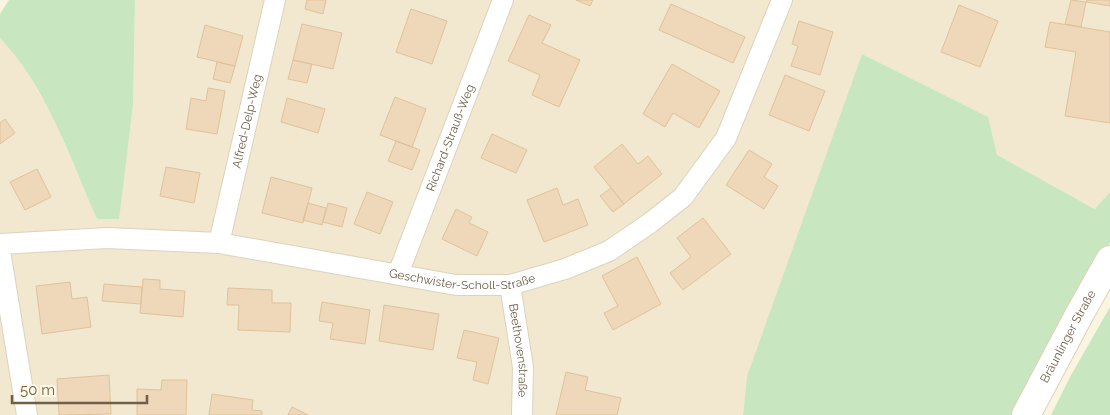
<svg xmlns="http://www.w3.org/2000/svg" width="1110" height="415" font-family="Raleway,sans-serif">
	<rect width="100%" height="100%" fill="#faf5e0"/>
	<path fill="#f1e8cf" d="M135 0H1110V192L1096 209 996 155 987 117 862 54 747 376 743 415H0V38L17 55 52 115 97 219H118L133 105Z"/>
	<path fill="#c8e6c0" d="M9 0H135L133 105 119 219H97C70 158 46 86 0 38V14Z
		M862 54 988 117 997 155 1095 209 1110 192V243L1092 273 1015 415H743L747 376Z
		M1110 307V415H1051L1070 377Z"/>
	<path fill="#eed8b9" stroke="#dfc29b" d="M307 0H326L323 14 305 9Z
		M576 0H593L590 6Z
		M1071 0 1086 2 1081 27 1065 24Z
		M1087 0H1110V6L1086 2Z
		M671 4 745 37 733 63 659 30Z
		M959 5 998 21 980 67 941 52Z
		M411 9 447 21 432 64 396 52Z
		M529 15 551 25 542 43 580 60 559 107 532 95 540 75 508 61Z
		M799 21 833 32 820 75 791 66 798 46 792 44Z
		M1050 22 1110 32V123L1065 116 1076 52 1045 47Z
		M302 24 342 33 333 69 293 60Z
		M205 25 243 36 235 66 197 57Z
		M293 60 312 64 307 83 288 79Z
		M217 62 235 66 230 83 213 79Z
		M672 64 720 91 699 128 673 113 665 127 643 114Z
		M785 75 825 91 809 131 769 115Z
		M208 88 225 91 217 134 186 129 191 98 206 101Z
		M395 97 426 109 412 147 380 135Z
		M287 98 325 109 318 133 281 122Z
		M5 119 15 133 0 144V123Z
		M492 134 527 150 516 173 481 158Z
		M396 141 420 150 412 170 388 161Z
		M622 144 638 164 648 156 662 174 624 204 594 167Z
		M749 150 772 164 764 177 778 186 764 209 726 185Z
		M166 167 200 173 194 203 160 196Z
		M37 169 51 197 25 210 10 182Z
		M271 177 312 188 303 223 262 213Z
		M557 188 563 205 578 199 588 225 544 242 527 200Z
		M611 188 624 204 613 212 600 196Z
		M367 192 393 202 380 234 354 224Z
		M308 203 326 208 322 225 303 220Z
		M328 203 347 208 342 227 323 222Z
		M456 209 472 217 469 223 488 232 477 256 442 239Z
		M703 218 731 254 683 290 670 273 691 257 677 238Z
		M637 257 661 304 613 330 604 313 618 306 602 276Z
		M143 279 160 280V289L185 291 183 317 140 313Z
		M70 282 72 299 87 297 91 327 42 334 36 286Z
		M104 284 142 287 141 304 102 301Z
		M228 288 272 290V303H291L290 332 238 330 239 305H227Z
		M322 302 370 310 365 344 330 339 333 323 319 321Z
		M384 305 439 314 433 350 379 341Z
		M464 330 499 338 488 384 473 380 477 362 457 358Z
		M566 372 588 377 585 390 621 398 617 415H556Z
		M109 375 111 414 59 415 57 379Z
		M162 380H187L186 415H137V389L161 390Z
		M212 394 253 400 252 410 262 411V415H209Z
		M292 407 308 415H288Z"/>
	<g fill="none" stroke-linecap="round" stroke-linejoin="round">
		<g stroke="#ddd2bd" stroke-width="22">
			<g id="minor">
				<path id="s1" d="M219 243 275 0"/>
				<path id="s2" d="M0 244 107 238 219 243 456 285H510L565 269 609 251 650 223 683 197 726 138 782 0"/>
				<path d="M0 251 27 415"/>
				<path id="s3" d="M398 274 503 0"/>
				<path id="s4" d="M510 285 523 367 522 415"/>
			</g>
		</g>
		<g stroke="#dfd2b8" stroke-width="30">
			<g id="secondary">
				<path id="s5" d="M1026 415 1079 315 1110 260"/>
			</g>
		</g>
		<use href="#minor" stroke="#fff" stroke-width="20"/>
		<use href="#secondary" stroke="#fff" stroke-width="28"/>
	</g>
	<g text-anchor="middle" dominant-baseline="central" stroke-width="4.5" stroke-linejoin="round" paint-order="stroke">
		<g font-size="12" fill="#6f5e49" stroke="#fef9e5">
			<text stroke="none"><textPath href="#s1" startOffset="125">Alfred-Delp-Weg</textPath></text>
			<text stroke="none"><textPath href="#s3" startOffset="146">Richard-Strauß-Weg</textPath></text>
			<text stroke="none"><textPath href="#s2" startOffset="466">Geschwister-Scholl-Straße</textPath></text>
			<text stroke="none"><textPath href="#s5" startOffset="89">Bräunlinger Straße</textPath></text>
			<text stroke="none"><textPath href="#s4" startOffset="66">Beethovenstraße</textPath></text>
		</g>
	</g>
	<path d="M12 395v8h135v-8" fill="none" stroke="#6f5e49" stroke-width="2.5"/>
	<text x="20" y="395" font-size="15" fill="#6f5e49" stroke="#fef9e5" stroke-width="4" paint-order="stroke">50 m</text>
</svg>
